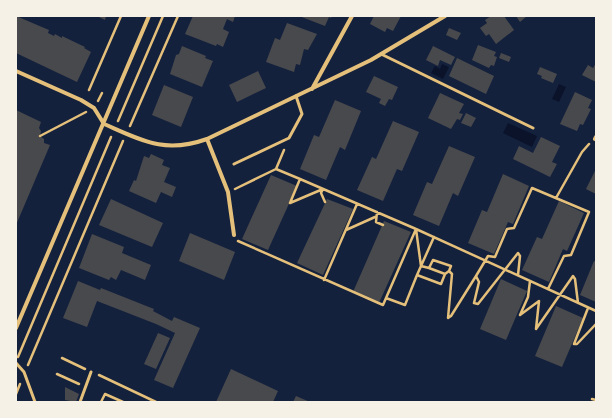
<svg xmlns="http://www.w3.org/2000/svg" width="612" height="418" font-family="Ubuntu,sans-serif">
	<rect width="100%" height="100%" fill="#14213d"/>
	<path fill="#0b132b" d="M442 64 449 67 443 79 431 73 435 66 440 69Z
		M559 84 566 87 559 102 552 99Z
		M508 123 537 136 532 147 503 133Z"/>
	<path fill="#48494c" d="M16 16 49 30 48 33 54 36 55 34 62 38V36L85 47 84 48 91 52 77 82 16 53Z
		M97 16H106L105 20Z
		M193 16H235L233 22 227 19 223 29 229 32 223 47 217 44 216 46 185 34Z
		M299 16H332L331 18 329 17 325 26Z
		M374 16H401L393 31 387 28 385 32 370 24Z
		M491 16H504L514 30 496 44 489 34 486 36 480 28 487 23 485 20Z
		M516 16H527L520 22Z
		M287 23 317 34 308 50 304 49 300 65 296 64 294 72 266 62 275 38 280 40Z
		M449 28 461 33 457 40 446 35Z
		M478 45 496 52 494 56 497 57 494 66 491 65 489 68 472 60Z
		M182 46 206 56 205 58 213 61 202 87 170 74 176 55 179 54Z
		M433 46 455 57 451 65 440 60 438 66 426 60Z
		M501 53 511 57 509 62 499 58Z
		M457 58 494 76 486 94 449 76Z
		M596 63V82L582 75 588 65 593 68Z
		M540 67 557 74 553 83 541 78 542 76 537 74Z
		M258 71 266 88 237 102 229 85Z
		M374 76 398 87 392 100 389 99 385 106 379 103 381 99 366 92Z
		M164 85 193 97 181 127 152 115Z
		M575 92 592 100 588 108 591 109 583 125 580 124 577 131 560 124Z
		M440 93 464 104 459 113 463 114 460 120 457 119 451 129 428 118Z
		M335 100 361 111 345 150 340 147 326 180 300 169 314 135 319 137Z
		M16 110 41 122 39 128 41 131 40 136 44 139V143L50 145 16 225Z
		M466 113 476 118 471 127 461 123Z
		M393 121 419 132 402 171 397 169 383 201 357 190 372 157 376 159Z
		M541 137 560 146 552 162 557 164 550 177 513 159 519 146 533 153Z
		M449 146 475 157 458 196 453 193 439 226 413 215 427 182 432 184Z
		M151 154 164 160 162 165 170 168 164 182 176 187 172 197 161 192 156 203 129 191 134 180 136 181 144 156 149 158Z
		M595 171 596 172V194L586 189Z
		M503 174 529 186 513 224 508 222 494 254 468 243 482 210 487 212Z
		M271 175 297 186 268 250 242 239Z
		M111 199 163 223 152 247 99 225Z
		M327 199 353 209 323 275 297 263Z
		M559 201 584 213 567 251 563 249 549 282 522 270 537 237 542 239Z
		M384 221 411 232 379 303 353 292Z
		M190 233 235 252 224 280 179 261Z
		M92 234 124 247 122 253 151 265 145 280 121 270 116 280 111 277 109 280 79 268Z
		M594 261 596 262V302L580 295Z
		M501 279 527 291 506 340 480 329Z
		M78 281 100 290 101 288 154 309 153 311 172 321 174 317 200 328 173 388 154 380 175 333 156 324 97 301 87 327 63 318Z
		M556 306 583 318 562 367 535 356Z
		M158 333 170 338 156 369 144 364Z
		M231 369 278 391 273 402H216Z
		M65 387 79 394 76 402 65 400Z
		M296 396 310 402H293Z"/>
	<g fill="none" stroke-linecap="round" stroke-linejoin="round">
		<path stroke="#e5c07b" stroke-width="2.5" d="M89 90 121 16
			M98 101 102 93
			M118 121 163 16
			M130 126 178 16
			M40 136 86 112
			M284 150 276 169 300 179 290 203 323 189 321 193 325 202
			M300 179 416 229 596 311
			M235 189 276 169
			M556 198 582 152 589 144
			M377 212 376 222 383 225
			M346 230 375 217
			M238 241 383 305 416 229 421 266 434 237
			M429 268 445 274 449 271
			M417 275 421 266 429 268 433 260 451 266 449 271 452 274 448 318 451 316 476 276
			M518 275 520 256 518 253 478 304 474 303 479 282 476 276 488 256 495 257 507 229 514 228 532 188 589 212 571 255 564 256 548 289
			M324 280 357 204
			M530 281 528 297 520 315 539 301 536 329 573 276 575 279 578 303
			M386 298 405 305 417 275 441 284 445 274
			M588 308 574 344H577L596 324
			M18 357 111 137
			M62 358 85 369
			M28 365 123 141
			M57 374 79 384
			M99 375 156 402
			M16 394 20 384
			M592 399 596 400
			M101 402 105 394 123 402"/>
		<path stroke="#e5c07b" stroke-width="3" d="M381 54 533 128
			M234 164 289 138 302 114 296 96
			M16 363 24 372 35 402
			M80 402 91 372"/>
		<path stroke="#e5c07b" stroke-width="4" d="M16 71 81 100 94 108 104 124
			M312 89 352 16
			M104 124C143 141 165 154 207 139L371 60 445 16
			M207 139 228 192 234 235
			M595 139 596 137
			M16 328 149 16"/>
	</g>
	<rect width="612" height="418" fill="none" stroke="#f6f1e7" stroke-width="34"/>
</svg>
